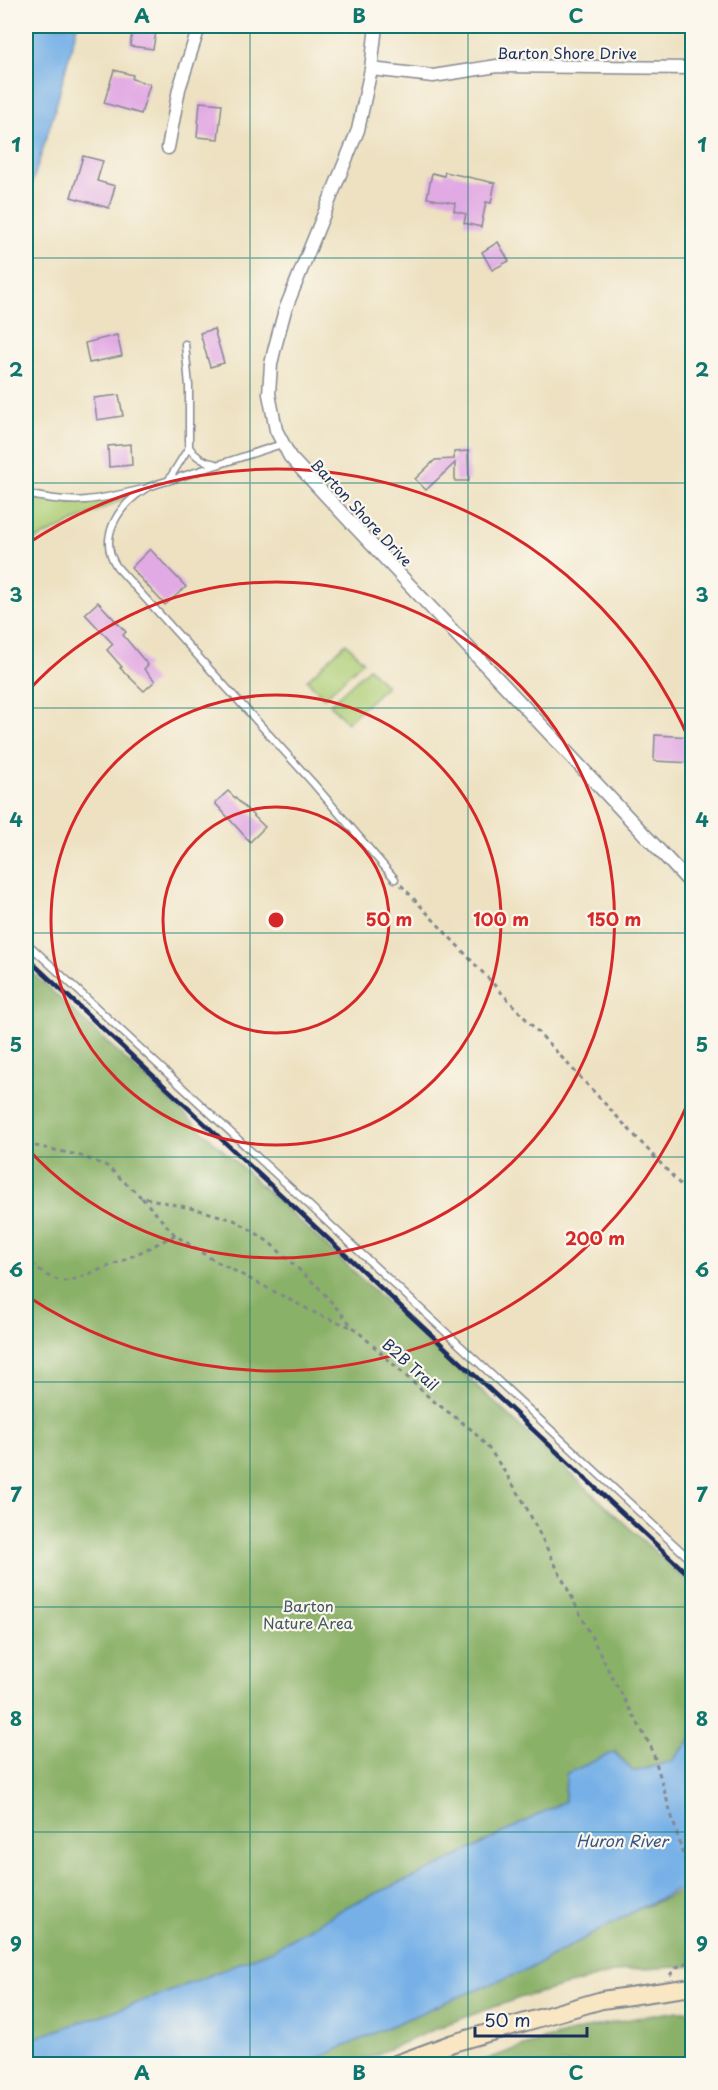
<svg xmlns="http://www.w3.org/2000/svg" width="718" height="2090" font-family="'Playpen Sans',sans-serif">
	<rect width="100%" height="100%" fill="#fbf7ec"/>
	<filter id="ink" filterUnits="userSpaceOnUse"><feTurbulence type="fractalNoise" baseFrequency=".0167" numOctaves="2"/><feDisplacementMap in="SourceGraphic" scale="12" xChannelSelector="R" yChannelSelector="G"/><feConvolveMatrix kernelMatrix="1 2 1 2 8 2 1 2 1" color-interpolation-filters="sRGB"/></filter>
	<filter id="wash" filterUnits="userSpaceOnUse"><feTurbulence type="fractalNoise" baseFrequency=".008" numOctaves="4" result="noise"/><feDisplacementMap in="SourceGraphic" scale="24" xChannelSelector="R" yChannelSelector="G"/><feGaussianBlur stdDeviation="1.35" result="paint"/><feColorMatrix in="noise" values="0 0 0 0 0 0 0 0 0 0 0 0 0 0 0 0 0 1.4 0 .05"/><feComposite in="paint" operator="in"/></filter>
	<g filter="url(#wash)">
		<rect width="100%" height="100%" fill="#ede1c1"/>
		<path fill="#adce77" stroke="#647e6a" stroke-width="1.5" d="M26 480 41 497 68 502 146 488 26 544Z
			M346 643 363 661 324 698 307 680Z
			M369 668 386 686 347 723 330 704Z"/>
		<path fill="#8ab168" stroke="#527063" stroke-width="1.5" d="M26 967 692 1586V1739L672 1761 633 1772 615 1752 566 1774 565 1801 443 1864 348 1906 274 1949 169 1992 26 2041Z
			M692 1887V1966L625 1970 519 1998 452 2022 354 2064H304L448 2001 529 1969 632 1912Z
			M679 2011H692V2064H476C540 2037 610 2021 679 2011Z"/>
		<path fill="#76b0e7" stroke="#4870a2" stroke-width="1.5" d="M26 26H77L54 113 26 203Z
			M692 1739V1883L632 1912 529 1969 448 2001 304 2064H26V2041L169 1992 274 1949 348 1906 443 1864 565 1801 566 1774 614 1752 634 1772 672 1761Z"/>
		<g id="blocks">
			<path fill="#e2aae4" d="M133 26H157L153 49 130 46Z
				M114 70 133 75 132 79 150 84 141 114 104 103Z
				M200 102 222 104 218 139 197 137Z
				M83 156 103 161 97 181 115 186 109 208 71 197Z
				M445 172 495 183 491 203 486 202 481 227 464 223 466 214 454 211 455 203 427 198 432 173 444 176Z
				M498 242 509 261 492 270 482 252Z
				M214 329 224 363 210 367 200 333Z
				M117 335 122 356 89 363 85 343Z
				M119 395 123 416 97 420 94 398Z
				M131 444 132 465 109 467 108 446Z
				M468 451 469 481H455V463L426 490 415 479 435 460 454 459V452Z
				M150 549 186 587 165 605 131 568Z
				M98 602 126 632 123 635 148 665 144 669 155 681 144 691 120 668 122 667 107 650 113 644 85 614Z
				M655 735 693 737V763L654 761Z
				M228 791 265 827 250 842 215 803Z"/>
		</g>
	</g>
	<g filter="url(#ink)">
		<use href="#blocks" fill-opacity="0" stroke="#848890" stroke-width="1.5"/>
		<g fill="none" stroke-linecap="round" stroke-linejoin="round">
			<g stroke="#848890" stroke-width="9">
				<path id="lane" d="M185 344 189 386V447C195 457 204 462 216 464
					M282 444C248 455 214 466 180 477 169 481 155 483 145 489 118 506 97 538 117 567L313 783 395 879
					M168 481 189 447
					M26 494C75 505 94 501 143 489
					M26 942 692 1561"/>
			</g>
			<g stroke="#848890" stroke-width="15">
				<path id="street" d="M376 26 371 69 358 130 285 310 275 347 271 364 269 394 276 430 290 457 356 528 692 885
					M371 69 433 76 497 66 692 68
					M168 148 179 89 199 27 202 26"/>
			</g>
			<g stroke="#848890" stroke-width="20">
				<path id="secondary" d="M396 2064 453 2043 602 2000 692 1987"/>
			</g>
			<path stroke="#848890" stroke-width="3" stroke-dasharray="4.5 4.5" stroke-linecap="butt" d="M401 885 692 1197
				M26 1144 78 1155 107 1166 141 1197 203 1211 234 1220 253 1231 270 1243 319 1288 353 1327 431 1399 472 1430 491 1451 521 1497 612 1677 652 1749 692 1885
				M142 1198 175 1235 210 1258 319 1315 351 1327
				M26 1257C35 1268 50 1280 64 1281 73 1281 82 1276 91 1273 120 1263 147 1249 175 1235
				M670 1975 677 1967 692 1960"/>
			<use href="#lane" stroke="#fff" stroke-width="6"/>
			<use href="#street" stroke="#fff" stroke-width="12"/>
			<use href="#secondary" stroke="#f9e7c3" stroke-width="16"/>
			<path stroke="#1b2f5e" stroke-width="4.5" d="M26 957 692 1578"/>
		</g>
	</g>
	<path fill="none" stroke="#0f766e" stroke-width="1.5" stroke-opacity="0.55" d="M250 26V2064M468 26V2064M26 258H692M26 483H692M26 708H692M26 933H692M26 1157H692M26 1382H692M26 1607H692M26 1832H692"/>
	<g fill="none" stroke="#d62828" stroke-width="3">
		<circle cx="276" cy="920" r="113"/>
		<circle cx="276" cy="920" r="225"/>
		<path d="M27 692A338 338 0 1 1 27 1148"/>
		<path d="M691 1096A451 451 0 0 1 27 1296M27 544A451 451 0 0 1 691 744"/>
	</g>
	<g text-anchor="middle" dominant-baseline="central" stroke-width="4.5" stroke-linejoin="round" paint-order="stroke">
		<g font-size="15" fill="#1b2f5e" stroke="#fbf7ec">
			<text x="567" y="52">Barton Shore Drive</text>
			<text transform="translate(362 512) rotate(47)">Barton Shore Drive</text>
			<text transform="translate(411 1364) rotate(42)">B2B Trail</text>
		</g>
		<g font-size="15" fill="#405764" stroke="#fbf7ec">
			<text x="308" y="1605">Barton<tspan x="308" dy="17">Nature Area</tspan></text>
		</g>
		<g font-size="16" font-style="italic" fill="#365687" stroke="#fbf7ec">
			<text x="622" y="1840">Huron River</text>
		</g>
	</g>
	<circle cx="276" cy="920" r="9" fill="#d62828" stroke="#fbf7ec" stroke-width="3"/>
	<g font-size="18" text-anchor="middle" font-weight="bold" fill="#d62828" stroke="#fbf7ec" stroke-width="4.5" stroke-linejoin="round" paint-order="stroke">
		<text x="389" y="926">50 m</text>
		<text x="501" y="926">100 m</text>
		<text x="614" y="926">150 m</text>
		<text x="595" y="1245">200 m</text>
	</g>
	<rect width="718" height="2090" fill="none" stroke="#fbf7ec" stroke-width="66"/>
	<path d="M475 2027v9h112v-9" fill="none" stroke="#1b2f5e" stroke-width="3"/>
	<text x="484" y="2027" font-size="18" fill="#1b2f5e" stroke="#fbf7ec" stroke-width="4.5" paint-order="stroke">50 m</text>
	<rect x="33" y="33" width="652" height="2024" fill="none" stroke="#0f766e" stroke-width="2"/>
	<g font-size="20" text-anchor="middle" font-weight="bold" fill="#0f766e">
		<text x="142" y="23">A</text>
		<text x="359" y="23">B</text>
		<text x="576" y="23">C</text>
		<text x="16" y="152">1</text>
		<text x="702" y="152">1</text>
		<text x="16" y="377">2</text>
		<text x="702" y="377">2</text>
		<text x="16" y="602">3</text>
		<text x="702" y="602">3</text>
		<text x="16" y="827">4</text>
		<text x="702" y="827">4</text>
		<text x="16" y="1052">5</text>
		<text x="702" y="1052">5</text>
		<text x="16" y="1277">6</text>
		<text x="702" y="1277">6</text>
		<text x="16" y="1502">7</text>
		<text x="702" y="1502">7</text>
		<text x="16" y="1726">8</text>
		<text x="702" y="1726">8</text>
		<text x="16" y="1951">9</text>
		<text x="702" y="1951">9</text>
		<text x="142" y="2080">A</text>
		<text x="359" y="2080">B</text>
		<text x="576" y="2080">C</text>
	</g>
</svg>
